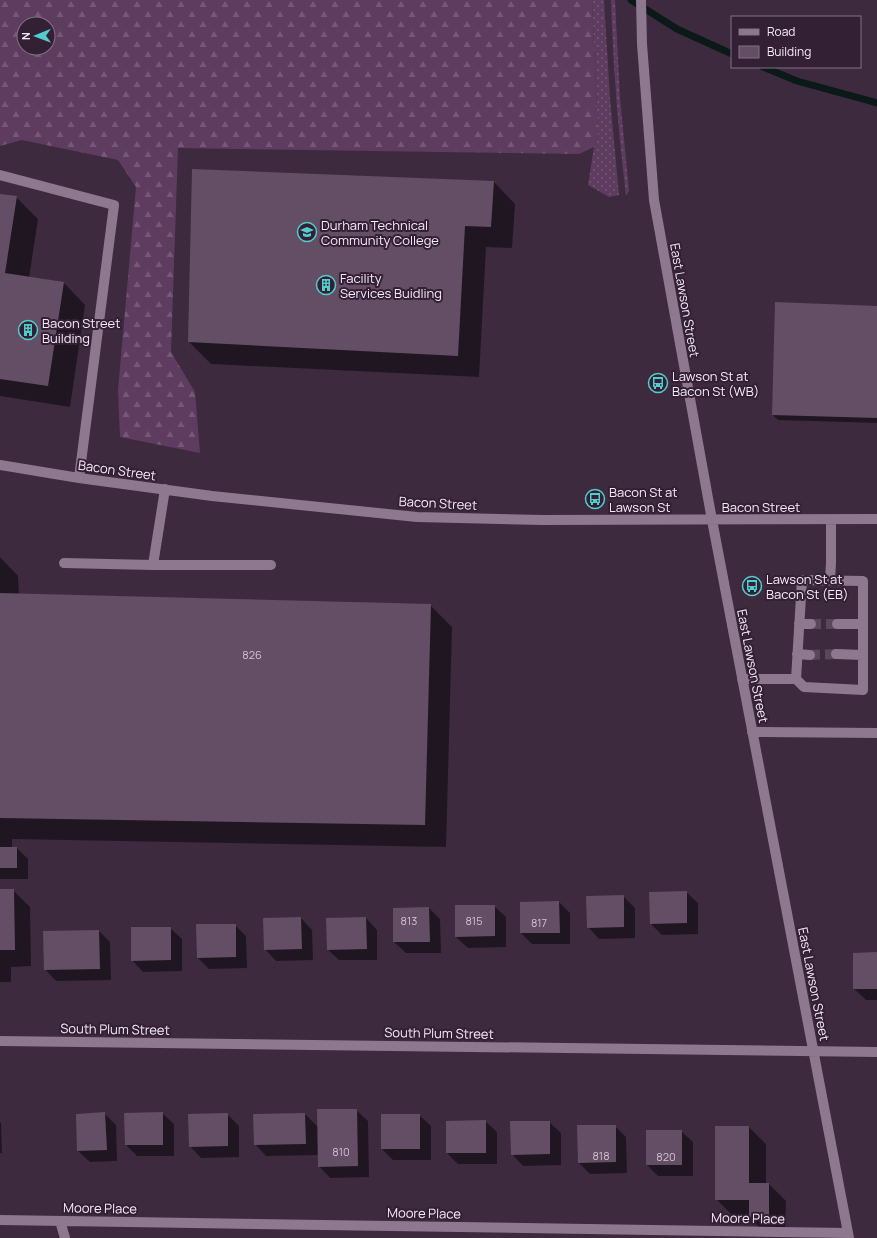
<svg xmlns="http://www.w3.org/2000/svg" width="877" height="1238" font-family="Manrope,sans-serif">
	<defs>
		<pattern id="grass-dots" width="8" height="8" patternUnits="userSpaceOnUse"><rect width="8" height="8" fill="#5d3c60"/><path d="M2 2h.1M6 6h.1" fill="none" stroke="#755878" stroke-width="1.8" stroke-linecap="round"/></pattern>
		<pattern id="forest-firs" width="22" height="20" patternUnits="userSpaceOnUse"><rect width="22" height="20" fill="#5d3c60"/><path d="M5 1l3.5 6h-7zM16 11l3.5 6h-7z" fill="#755878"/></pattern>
	</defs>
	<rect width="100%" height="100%" fill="#3d2a3f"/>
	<path fill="url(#grass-dots)" d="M592 0H604L610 98 619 195 609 197 588 185 594 147 598 134Z
		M611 0H615L620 98 629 191 626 195C618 130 613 65 611 0Z"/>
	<path fill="url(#forest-firs)" fill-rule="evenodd" d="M0 0H592L598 134 594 147 579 154 178 148 171 352 195 392 200 453 120 437 118 390 136 187 118 160 22 140 0 146ZM24 24H48V48H24Z"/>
	<path fill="#0007" d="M494 182 515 204 512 248 486 247 479 377 211 364 189 342Z
		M0 195 16 197 38 219 29 278 64 283 85 305 70 407 0 396Z
		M877 307V423L778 420 773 415Z
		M0 557 18 576 19 594 430 605 452 627 446 847 12 839V848H17L28 859V879H0Z
		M0 890H13L30 907 31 966 11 967V982H0Z
		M686 892 698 903V934L662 935 651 924Z
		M623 896 635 908V938L599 939 588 927Z
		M559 902 570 913V944H532L521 933Z
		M494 906 506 917V947L468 948 456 937Z
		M429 908 440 919 441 953H406L394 942Z
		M301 918 312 930 313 960 276 961 265 949Z
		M366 918 377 930V960H339L327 949Z
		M235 925 246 936 247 968 209 969 198 958Z
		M170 928 182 939V971L143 972 132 960Z
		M99 931 110 942 111 980 56 981 45 969Z
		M877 953V1000H866L854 989Z
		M356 1110 368 1121 369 1177 330 1178 319 1166 318 1155 266 1156 255 1144 305 1114 318 1127Z
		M104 1113 116 1125 117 1161 90 1162 78 1151Z
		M162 1113 174 1124V1156H137L126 1145Z
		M227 1114 239 1126V1157L201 1158 190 1146Z
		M382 1115H419L431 1126V1160H393L382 1149Z
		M485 1121 497 1132V1164H458L447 1153V1122Z
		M0 1122 1 1123 2 1153H0Z
		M549 1122 561 1133V1165L523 1166 512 1154Z
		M615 1126 626 1137 627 1173 590 1174 579 1163Z
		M749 1127 766 1144V1184H769L786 1201 785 1235H767L750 1218V1216H733L716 1199Z
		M681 1131 693 1142V1176H658L647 1165Z"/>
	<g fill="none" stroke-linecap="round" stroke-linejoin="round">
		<path stroke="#0b1919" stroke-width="7" d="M631 0 677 29 732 54
			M763 67 797 81 877 103"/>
	</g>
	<path fill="#634e65" d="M192 169 494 181 491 227 465 226 458 356 188 342Z
		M0 194 17 196 5 273 64 282 48 386 0 379Z
		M775 302 877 306V418L772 415Z
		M0 593 431 604 425 825 0 818Z
		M0 847H17V868H0Z
		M0 889H14L15 950H0Z
		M687 891V923L650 924 649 892Z
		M624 895V927L587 928 586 896Z
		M559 901 560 933H520V902Z
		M455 905H495V936L455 937Z
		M429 907 430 942H393V908Z
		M301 917 302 949 264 950 263 918Z
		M366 917 367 949 327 950 326 918Z
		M196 924H236V957L197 958Z
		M131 927H171V960L131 961Z
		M99 930 100 969 44 970 43 931Z
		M877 952V989H853V953Z
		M317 1109H357L358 1166 318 1167Z
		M105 1112 107 1150 77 1151 76 1114Z
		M163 1112V1145H125L124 1113Z
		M228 1113V1146L189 1147 188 1114Z
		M305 1113 306 1144 254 1145 253 1114Z
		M381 1114H420V1149H381Z
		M486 1120V1153H446V1121Z
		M510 1121H550V1154L511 1155Z
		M577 1125H616V1162L578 1163Z
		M715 1126H749V1183H769V1219H749V1200H715Z
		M646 1130H682V1165H646Z"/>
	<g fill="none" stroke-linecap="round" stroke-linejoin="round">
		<path stroke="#59475b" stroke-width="10" stroke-dasharray="10 5" stroke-linecap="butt" d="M811 624H837
			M810 655 836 654"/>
		<path stroke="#8e7890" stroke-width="10" d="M641 0 642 44 654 200 712 520 849 1238
			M0 175 114 205 79 478
			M0 465 79 478 212 496 417 517 543 520 877 519
			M64 563 153 565 165 489
			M153 565H271
			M830 580 831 563V520
			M799 624H811
			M837 624H863
			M797 654 810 655
			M836 654 863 655
			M742 679H796L804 687 863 690V581L802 580 796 679
			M752 732 877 733
			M0 1041 877 1052
			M0 1220 848 1233
			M60 1221 65 1238"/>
	</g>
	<defs>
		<g id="university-ring" transform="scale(1)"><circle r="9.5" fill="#332035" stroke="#52cdcc" stroke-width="1.5"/><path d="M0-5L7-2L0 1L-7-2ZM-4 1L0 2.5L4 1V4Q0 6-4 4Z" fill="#52cdcc"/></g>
		<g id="building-ring" transform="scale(1)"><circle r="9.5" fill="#332035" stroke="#52cdcc" stroke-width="1.5"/><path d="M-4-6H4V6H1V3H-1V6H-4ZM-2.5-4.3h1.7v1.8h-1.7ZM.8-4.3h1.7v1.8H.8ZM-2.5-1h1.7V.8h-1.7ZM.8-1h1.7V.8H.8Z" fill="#52cdcc"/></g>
		<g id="bus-ring" transform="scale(1)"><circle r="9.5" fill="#332035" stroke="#52cdcc" stroke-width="1.5"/><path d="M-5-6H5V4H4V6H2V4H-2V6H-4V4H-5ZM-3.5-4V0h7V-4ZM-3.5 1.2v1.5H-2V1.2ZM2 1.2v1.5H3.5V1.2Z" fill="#52cdcc"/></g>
	</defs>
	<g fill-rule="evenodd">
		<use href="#university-ring" x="307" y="232"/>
		<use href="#building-ring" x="326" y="285"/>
		<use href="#building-ring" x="28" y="330"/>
		<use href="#bus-ring" x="658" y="383"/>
		<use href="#bus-ring" x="595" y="499"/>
		<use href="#bus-ring" x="752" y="586"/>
	</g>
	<g text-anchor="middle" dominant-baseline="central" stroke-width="4" stroke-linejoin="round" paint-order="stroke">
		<g font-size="11" fill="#d1c3d3">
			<text x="252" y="654">826</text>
			<text x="409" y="920">813</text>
			<text x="474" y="920">815</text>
			<text x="539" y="922">817</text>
			<text x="341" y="1151">810</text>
			<text x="601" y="1155">818</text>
			<text x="666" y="1156">820</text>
		</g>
		<g font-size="13" fill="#f6eaf8" stroke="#332035" text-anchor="start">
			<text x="321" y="225">Durham Technical<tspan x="321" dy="15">Community College</tspan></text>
			<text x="340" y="278">Facility<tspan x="340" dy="15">Services Buidling</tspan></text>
			<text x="42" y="323">Bacon Street<tspan x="42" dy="15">Building</tspan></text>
			<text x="672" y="376">Lawson St at<tspan x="672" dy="15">Bacon St (WB)</tspan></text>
			<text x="609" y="492">Bacon St at<tspan x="609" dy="15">Lawson St</tspan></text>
			<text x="766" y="579">Lawson St at<tspan x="766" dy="15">Bacon St (EB)</tspan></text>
		</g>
		<g font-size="13" fill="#f6eaf8" stroke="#332035">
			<text transform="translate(685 300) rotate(80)">East Lawson Street</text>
			<text transform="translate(117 470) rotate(8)">Bacon Street</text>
			<text transform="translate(438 503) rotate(3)">Bacon Street</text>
			<text x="761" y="507">Bacon Street</text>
			<text transform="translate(753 666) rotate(79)">East Lawson Street</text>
			<text transform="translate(814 984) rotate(79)">East Lawson Street</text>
			<text transform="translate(115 1029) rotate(1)">South Plum Street</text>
			<text transform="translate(439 1033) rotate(1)">South Plum Street</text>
			<text transform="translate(100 1208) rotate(1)">Moore Place</text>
			<text transform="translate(424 1213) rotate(1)">Moore Place</text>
			<text transform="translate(748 1218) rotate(1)">Moore Place</text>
		</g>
	</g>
	<rect x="731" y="16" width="130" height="52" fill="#332035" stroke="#817183"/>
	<rect x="739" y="29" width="20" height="6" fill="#8e7890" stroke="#817183"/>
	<text x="767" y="36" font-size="12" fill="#f6eaf8">Road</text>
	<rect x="739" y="46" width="20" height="12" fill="#634e65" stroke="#817183"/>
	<text x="767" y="56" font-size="12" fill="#f6eaf8">Building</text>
	<g transform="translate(36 36) rotate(269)"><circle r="19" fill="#332035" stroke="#817183"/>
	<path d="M0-3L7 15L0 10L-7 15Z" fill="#52cdcc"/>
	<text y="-6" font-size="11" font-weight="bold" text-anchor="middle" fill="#f6eaf8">N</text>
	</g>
</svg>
